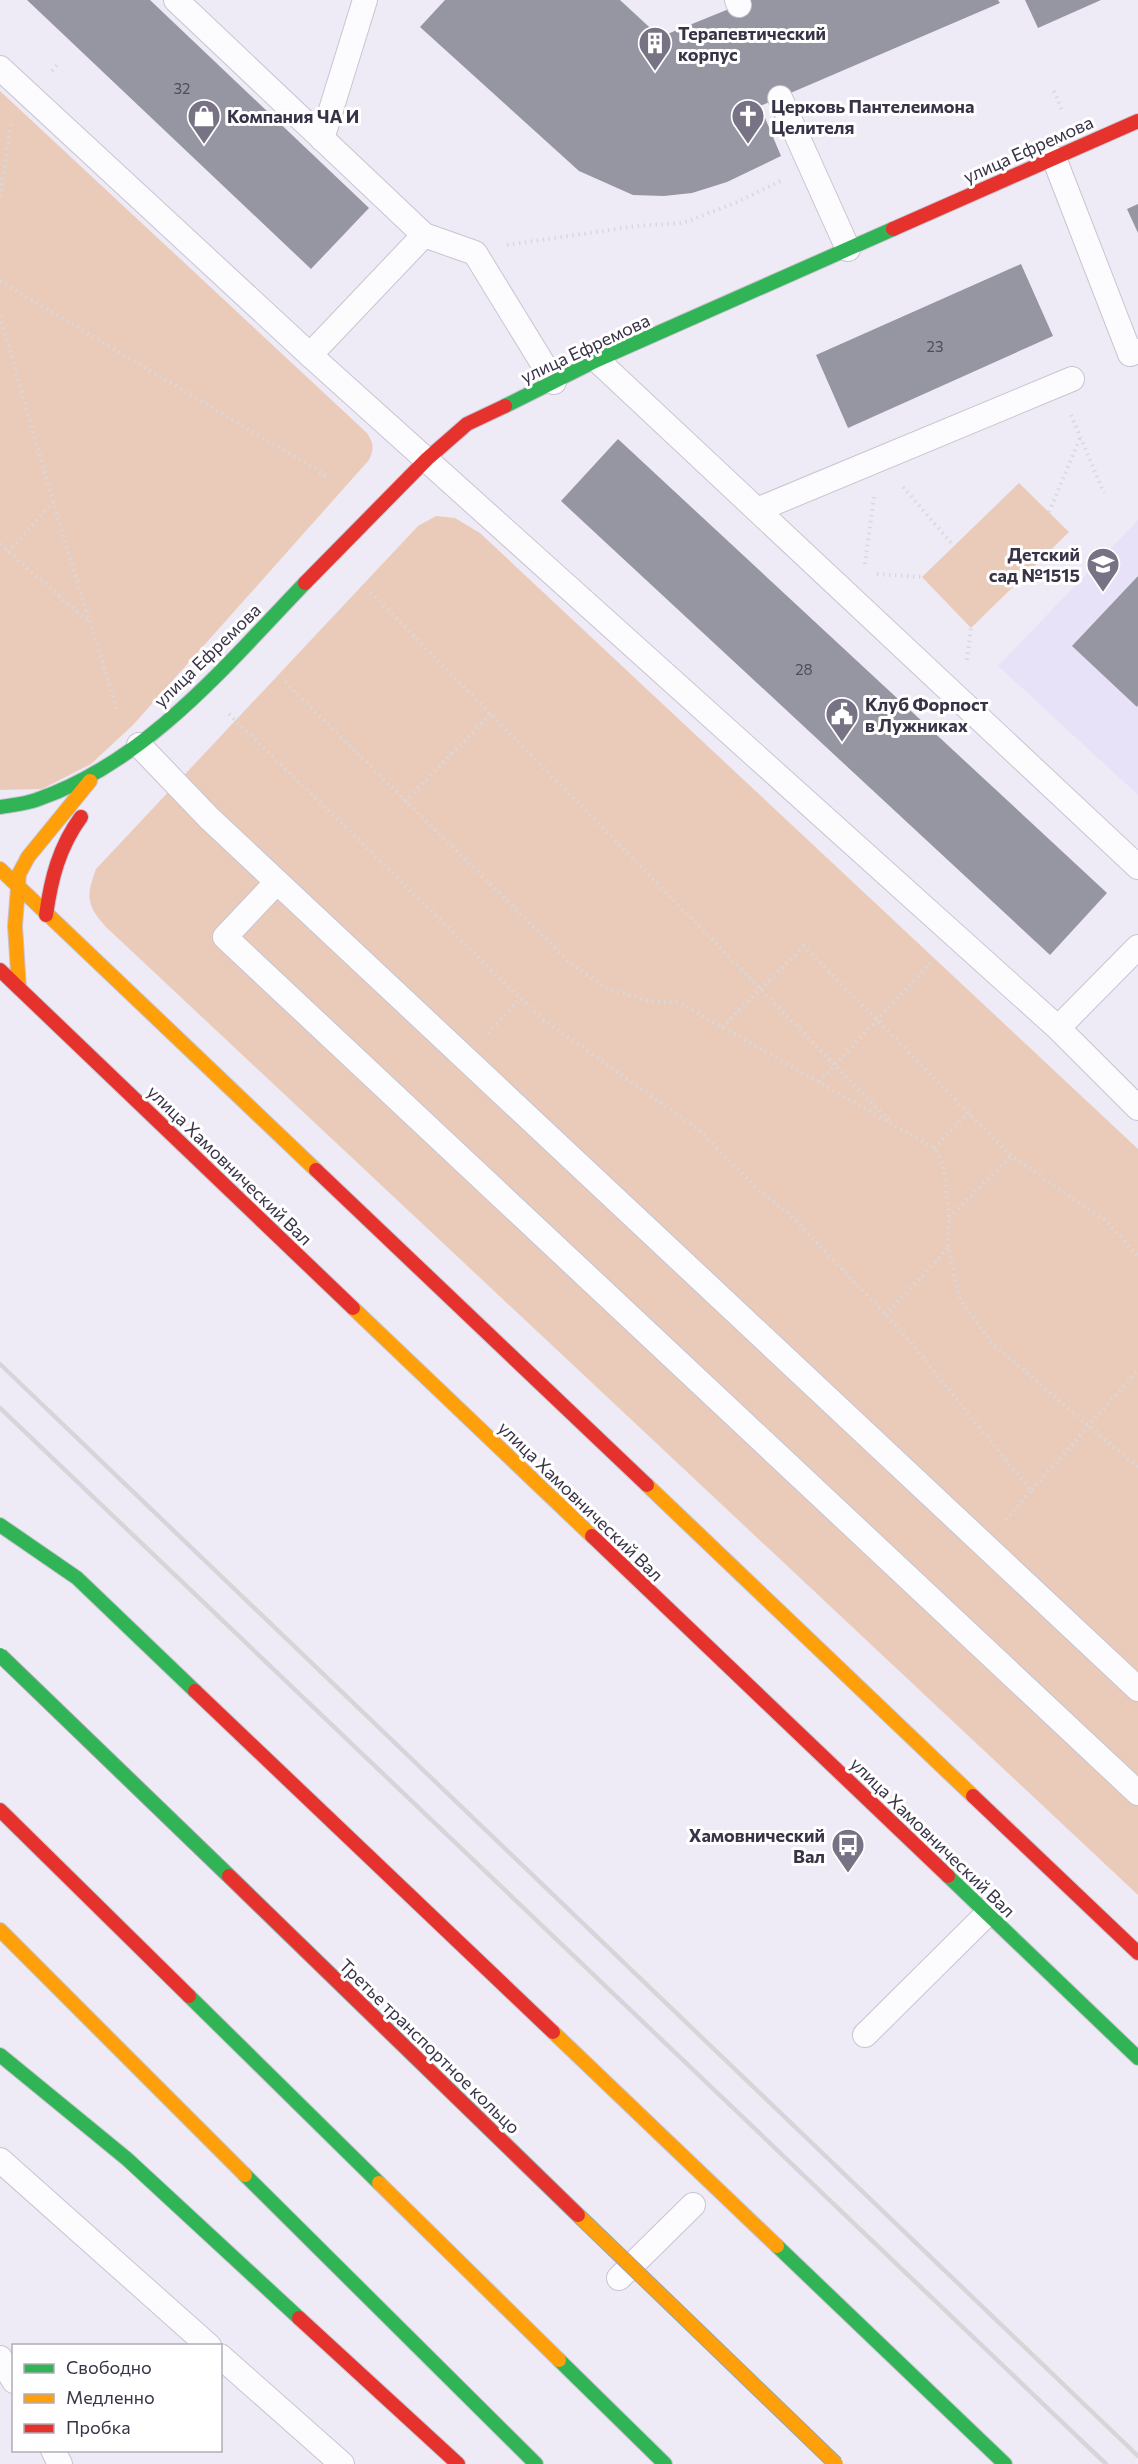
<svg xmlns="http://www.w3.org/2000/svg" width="1138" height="2464" font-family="Commissioner,sans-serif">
	<rect width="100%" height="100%" fill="#eeebf6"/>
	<path fill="#e8e2f9" d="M1138 520V795L998 666Z"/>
	<path fill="#eacbba" d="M0 91 367 433C374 443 374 450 369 460L133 725 91 764 42 789 0 790Z
		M1019 483 1069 532 971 628 922 577Z
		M436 516 455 518 480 533 1138 1149V1895L106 927C86 905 86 896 96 869L418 526Z"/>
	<path fill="#9696a2" d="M27 0H150L369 208 311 269Z
		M445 0H620L660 37 751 0H998L1000 3 760 106 781 156 727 182 692 193 664 196 633 195 579 171 420 27Z
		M1025 0H1101L1038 28Z
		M1138 204V233L1127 209Z
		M1021 264 1053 336 848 428 816 355Z
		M618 439 1107 893 1050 955 561 501Z
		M1138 576V705L1137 707 1072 646Z"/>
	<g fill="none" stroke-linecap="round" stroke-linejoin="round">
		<g stroke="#c8c4d2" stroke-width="26">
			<path id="lane" d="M176 0 424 235 310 355
				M737 0 739 5
				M0 68 310 355 1058 1028 1138 1108
				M780 98 848 249
				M322 139 365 0
				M1054 158 1130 354 1138 351
				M424 235 475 253 554 382
				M597 360 1138 867
				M757 510 1072 379
				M139 745 209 818 1138 1689
				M277 882 225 937 1138 1793
				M1058 1028 1138 947
				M865 2035 987 1914
				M0 2160 209 2346
				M619 2278 693 2205
				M220 2356 342 2464
				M0 2358 14 2381
				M53 2450 60 2464"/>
		</g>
		<g stroke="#c8c4d2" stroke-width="16">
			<path id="fast" d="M505 406 597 360 893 229
				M0 807C12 805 25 804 36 800 147 762 226 665 305 583
				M0 1525 77 1578 195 1691
				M948 1876 1138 2058
				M189 1996 379 2183
				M0 2055 127 2159 299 2318
				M245 2175 536 2464
				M777 2246 1005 2464
				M559 2360 665 2464"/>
		</g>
		<g stroke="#c8c4d2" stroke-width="16">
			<path id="slow" d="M0 869 316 1170
				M19 988 15 926 19 874 28 857 90 781
				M353 1308 592 1536
				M647 1485 973 1796
				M0 1930 245 2175
				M553 2032 777 2246
				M379 2183 559 2360"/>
		</g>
		<g stroke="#c8c4d2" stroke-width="16">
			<path id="jam" d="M893 229 1138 121
				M305 583 427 459 467 424 505 406
				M46 915C51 879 59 847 81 817
				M0 970 353 1308
				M316 1170 647 1485
				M592 1536 948 1876
				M195 1691 553 2032
				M973 1796 1138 1953
				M0 1810 189 1996
				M299 2318 458 2464"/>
		</g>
		<path stroke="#d9d8dc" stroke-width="4" stroke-dasharray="1.5 4.5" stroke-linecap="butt" d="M52 71 60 62
			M1054 91 1063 113
			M0 197 11 124
			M507 245 637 226 683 223 735 203 781 181
			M0 281 330 478
			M0 316 53 502 118 713
			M1071 415 1104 493
			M903 487 954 546
			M1049 512 1080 438
			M0 544 90 623
			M8 552 53 502
			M865 564 874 497
			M877 574 922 577
			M371 592 889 1120
			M967 660 971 628
			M285 682 571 964 608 989 649 1001 680 1003 934 1148 943 1164 949 1217 948 1248 960 1299 991 1342 1138 1468
			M229 714 541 1018 699 1130 757 1188 791 1216 904 1334 1031 1491 1138 1370
			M405 801 491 714
			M722 1027 804 946 1011 1156 1106 1221 1138 1256
			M488 1033 521 998
			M819 1082 934 959
			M934 1148 969 1113
			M949 1217 1011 1156
			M885 1315 948 1248
			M1006 1520 1031 1491"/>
		<use href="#lane" stroke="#fcfcfe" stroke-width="24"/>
		<use href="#fast" stroke="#30b455" stroke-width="14"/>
		<use href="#slow" stroke="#ff9f0a" stroke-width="14"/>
		<use href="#jam" stroke="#e5322d" stroke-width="14"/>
		<path stroke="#d6d6d9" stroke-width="4.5" d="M0 1364 1138 2456
			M0 1408 1106 2464"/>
		<g stroke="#98a3a6" stroke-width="16" stroke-linecap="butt">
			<path id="fast-bridge" d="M0 1655 229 1876"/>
		</g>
		<g stroke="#98a3a6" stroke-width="16" stroke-linecap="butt">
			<path id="slow-bridge" d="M578 2215 836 2464"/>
		</g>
		<g stroke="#98a3a6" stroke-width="16" stroke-linecap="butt">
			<path id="jam-bridge" d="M229 1876 578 2215"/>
		</g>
		<use href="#fast-bridge" stroke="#30b455" stroke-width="14"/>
		<use href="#slow-bridge" stroke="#ff9f0a" stroke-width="14"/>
		<use href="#jam-bridge" stroke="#e5322d" stroke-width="14"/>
	</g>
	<defs>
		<g id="building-pin" transform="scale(1.725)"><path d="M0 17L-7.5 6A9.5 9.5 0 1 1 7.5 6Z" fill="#787384" stroke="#fff"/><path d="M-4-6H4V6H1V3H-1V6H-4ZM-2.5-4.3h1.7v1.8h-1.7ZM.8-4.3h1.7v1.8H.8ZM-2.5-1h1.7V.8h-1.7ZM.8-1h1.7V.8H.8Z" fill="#fff"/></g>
		<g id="shop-pin" transform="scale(1.725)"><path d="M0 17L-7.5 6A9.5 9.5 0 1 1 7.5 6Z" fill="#787384" stroke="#fff"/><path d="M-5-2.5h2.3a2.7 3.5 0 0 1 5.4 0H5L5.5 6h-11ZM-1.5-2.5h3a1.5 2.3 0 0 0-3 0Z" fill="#fff"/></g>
		<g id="church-pin" transform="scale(1.725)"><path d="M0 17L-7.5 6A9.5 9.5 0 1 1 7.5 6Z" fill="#787384" stroke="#fff"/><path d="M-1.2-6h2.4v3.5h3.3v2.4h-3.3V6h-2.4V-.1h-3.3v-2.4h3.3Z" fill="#fff"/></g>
		<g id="school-pin" transform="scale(1.725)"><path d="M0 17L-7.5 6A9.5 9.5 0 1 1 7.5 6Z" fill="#787384" stroke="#fff"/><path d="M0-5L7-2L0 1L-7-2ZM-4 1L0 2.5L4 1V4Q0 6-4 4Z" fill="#fff"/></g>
		<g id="civic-pin" transform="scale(1.725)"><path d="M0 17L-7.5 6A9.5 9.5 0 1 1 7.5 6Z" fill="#787384" stroke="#fff"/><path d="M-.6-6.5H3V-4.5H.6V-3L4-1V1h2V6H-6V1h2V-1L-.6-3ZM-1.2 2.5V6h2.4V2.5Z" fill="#fff"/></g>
		<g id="bus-pin" transform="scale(1.725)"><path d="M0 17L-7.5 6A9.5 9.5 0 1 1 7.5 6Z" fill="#787384" stroke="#fff"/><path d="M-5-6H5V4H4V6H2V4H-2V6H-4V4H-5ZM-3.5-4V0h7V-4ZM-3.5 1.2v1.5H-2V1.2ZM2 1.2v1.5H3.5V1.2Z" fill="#fff"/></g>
	</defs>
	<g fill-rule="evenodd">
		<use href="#building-pin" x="655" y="43"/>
		<use href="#shop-pin" x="204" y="116"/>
		<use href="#church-pin" x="748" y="116"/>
		<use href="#school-pin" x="1103" y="564"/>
		<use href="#civic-pin" x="842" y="714"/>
		<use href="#bus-pin" x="848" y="1845"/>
	</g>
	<g text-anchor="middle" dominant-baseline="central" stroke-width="6" stroke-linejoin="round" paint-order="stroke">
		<g font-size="15" fill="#504c5e">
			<text x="182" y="88">32</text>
			<text x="935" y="346">23</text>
			<text x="804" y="669">28</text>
		</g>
		<g font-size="18" font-weight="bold" fill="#393347" stroke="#fff" text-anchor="start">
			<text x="678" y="33">Терапевтический<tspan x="678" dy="21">корпус</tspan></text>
			<text x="771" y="106">Церковь Пантелеимона<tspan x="771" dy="21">Целителя</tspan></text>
			<text x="227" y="116">Компания ЧА И</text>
			<text x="1080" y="554" text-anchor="end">Детский<tspan x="1080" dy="21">сад №1515</tspan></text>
			<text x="865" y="704">Клуб Форпост<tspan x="865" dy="21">в Лужниках</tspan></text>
			<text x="825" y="1835" text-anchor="end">Хамовнический<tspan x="825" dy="21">Вал</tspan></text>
		</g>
		<g font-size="18" fill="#393347" stroke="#fff">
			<text transform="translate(1028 149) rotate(-24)">улица Ефремова</text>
			<text transform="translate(585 348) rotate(-25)">улица Ефремова</text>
			<text transform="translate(207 655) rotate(-44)">улица Ефремова</text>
			<text transform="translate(230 1165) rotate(44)">улица Хамовнический Вал</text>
			<text transform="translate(581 1501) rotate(44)">улица Хамовнический Вал</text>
			<text transform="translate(933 1837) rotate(44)">улица Хамовнический Вал</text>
			<text transform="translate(430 2046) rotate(44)">Третье транспортное кольцо</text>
		</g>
	</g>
	<rect x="12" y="2344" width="210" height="108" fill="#ffffff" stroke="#b0adb5" stroke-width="1.5"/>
	<rect x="24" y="2364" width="30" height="9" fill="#30b455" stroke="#b0adb5" stroke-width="1.5"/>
	<text x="66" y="2374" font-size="18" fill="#393347">Свободно</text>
	<rect x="24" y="2394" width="30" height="9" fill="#ff9f0a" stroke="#b0adb5" stroke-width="1.5"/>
	<text x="66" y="2404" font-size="18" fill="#393347">Медленно</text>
	<rect x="24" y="2424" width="30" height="9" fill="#e5322d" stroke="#b0adb5" stroke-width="1.5"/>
	<text x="66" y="2434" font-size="18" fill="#393347">Пробка</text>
</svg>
